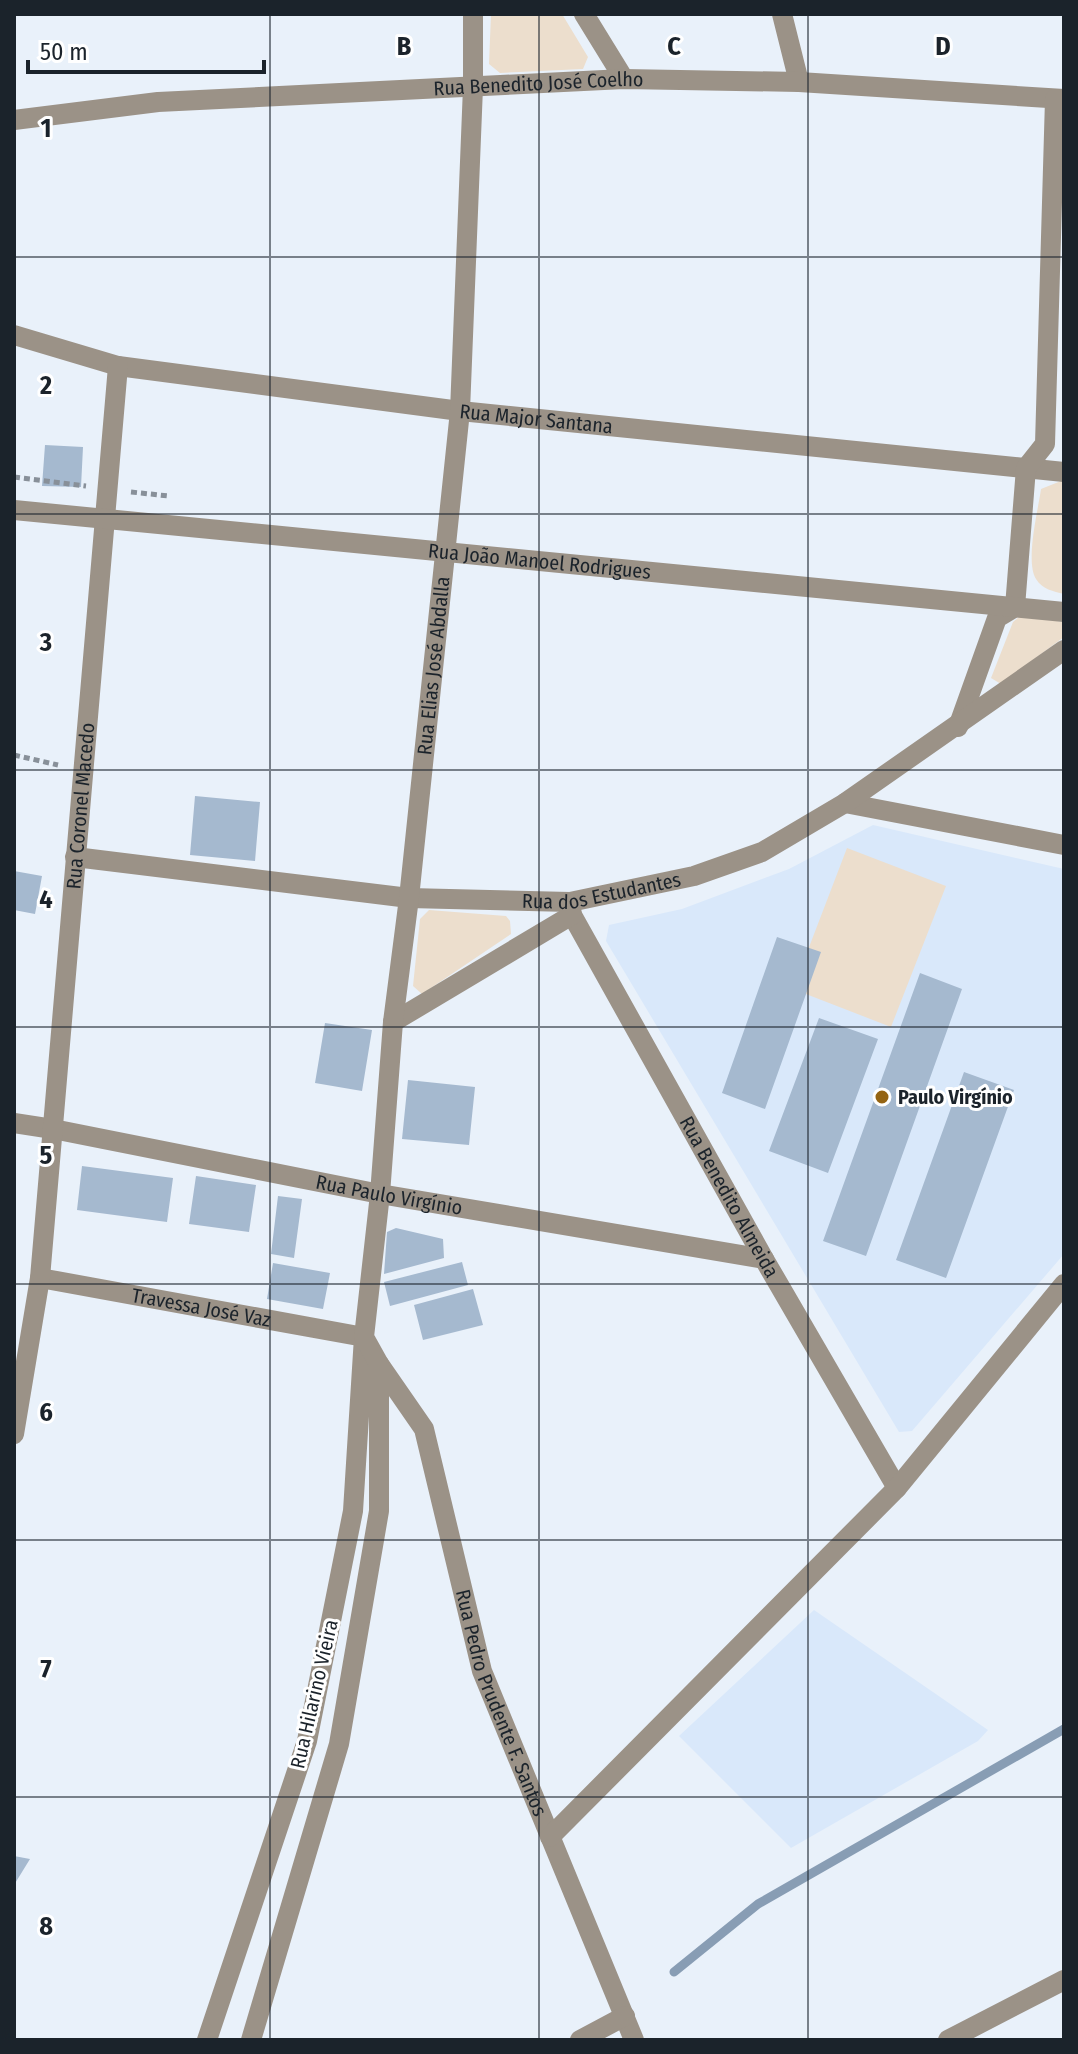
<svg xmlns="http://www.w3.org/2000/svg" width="1078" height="2054" font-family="'Fira Sans Condensed',sans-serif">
	<rect width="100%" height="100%" fill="#e9f1fa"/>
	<path fill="#d9e8fa" d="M873 825 1064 869V1254L912 1431 899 1432 606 941 609 925 682 909 789 869Z
		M814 1610 988 1730 978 1741 791 1848 679 1736Z"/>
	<path fill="#ecdecd" d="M491 14H562L588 57 583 69 500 73 489 64Z
		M1061 481 1064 482V594C1053 591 1043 590 1036 579 1025 561 1038 511 1041 489Z
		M1020 616 1064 622V637L1001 684 991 678 1013 622Z
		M847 848 946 886 891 1027 793 989Z
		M429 910 506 916 510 921 511 934 422 994 413 986 420 919Z"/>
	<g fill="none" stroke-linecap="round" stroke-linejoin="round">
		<path stroke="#889db4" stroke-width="9" d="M674 1972 758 1904 1064 1729"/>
	</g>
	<path fill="#a5b9cf" d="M45 445 83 447 81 487 42 486Z
		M195 796 260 802 255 861 190 855Z
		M14 871 42 876 35 914 14 910Z
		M777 937 821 952 765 1109 722 1093Z
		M920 973 962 989 866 1256 823 1241Z
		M819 1018 878 1039 828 1173 769 1151Z
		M325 1023 372 1030 362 1091 315 1083Z
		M964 1072 1014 1090 946 1278 896 1260Z
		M408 1080 475 1087 469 1145 402 1139Z
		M82 1166 173 1178 167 1222 77 1210Z
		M196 1176 256 1185 249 1232 189 1224Z
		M278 1196 302 1199 294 1258 271 1254Z
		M396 1228 443 1239 444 1258 384 1274 387 1232Z
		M462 1262 468 1285 390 1306 384 1282Z
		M273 1263 330 1273 323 1309 267 1299Z
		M473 1289 483 1325 423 1340 414 1305Z
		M14 1856 30 1859 14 1885Z"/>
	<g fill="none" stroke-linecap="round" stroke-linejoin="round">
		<path stroke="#889099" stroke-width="5" stroke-dasharray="6 4" stroke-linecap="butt" d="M14 477 86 486
			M131 492 169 496
			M14 755 58 765"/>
		<g stroke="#9b9287" stroke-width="20">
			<path d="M584 14 624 79"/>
			<path d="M782 14 799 82"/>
			<path id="s1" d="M14 120 158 102 624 79 799 82 1064 99"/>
			<path id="s2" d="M14 335 118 366 460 411 1064 472"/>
			<path d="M958 727 997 618 1015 607 1026 468 1045 444 1055 99"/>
			<path d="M845 803 1064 845"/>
			<path id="s3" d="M75 857 409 898 570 902 694 876 762 852 845 803 1064 650"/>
			<path id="s4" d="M570 902 572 915 764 1259 897 1488"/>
			<path d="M393 1022 572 915"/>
			<path id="s5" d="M14 1123 53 1129 380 1194 764 1259"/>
			<path id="s6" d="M40 1278 364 1337 353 1511 307 1741 207 2040"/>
			<path id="s7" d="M379 1364 424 1429 482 1671 634 2040"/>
			<path id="s8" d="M14 1434 40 1278 118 366"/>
			<path d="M550 1837 897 1488 1064 1284"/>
			<path id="s9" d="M251 2040 339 1744 379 1511V1364L364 1337 380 1194 393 1022 409 898 460 411 473 87V14"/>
			<path d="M580 2040 625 2016"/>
			<path d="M948 2040 1064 1980"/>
		</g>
		<path stroke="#9b9287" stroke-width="20" id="s10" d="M14 510 1064 612"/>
	</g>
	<path fill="none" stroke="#1b232b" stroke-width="2" stroke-opacity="0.55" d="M270 14V2040M539 14V2040M808 14V2040M14 257H1064M14 514H1064M14 770H1064M14 1027H1064M14 1284H1064M14 1540H1064M14 1797H1064"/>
	<circle fill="#946413" stroke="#fff" stroke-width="3" cx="882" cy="1097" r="8"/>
	<g text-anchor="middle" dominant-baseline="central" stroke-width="6" stroke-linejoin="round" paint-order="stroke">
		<g font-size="20" fill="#1b232b" stroke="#fff">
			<text stroke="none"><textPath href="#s1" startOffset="526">Rua Benedito José Coelho</textPath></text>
			<text stroke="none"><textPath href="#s2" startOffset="530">Rua Major Santana</textPath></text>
			<text stroke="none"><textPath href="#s10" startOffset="528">Rua João Manoel Rodrigues</textPath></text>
			<text stroke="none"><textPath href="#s9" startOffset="1398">Rua Elias José Abdalla</textPath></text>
			<text stroke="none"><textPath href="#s8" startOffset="632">Rua Coronel Macedo</textPath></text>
			<text stroke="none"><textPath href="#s3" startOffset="530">Rua dos Estudantes</textPath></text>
			<text stroke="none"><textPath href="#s5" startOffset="382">Rua Paulo Virgínio</textPath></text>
			<text stroke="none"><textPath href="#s4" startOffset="336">Rua Benedito Almeida</textPath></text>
			<text stroke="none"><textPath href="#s6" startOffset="164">Travessa José Vaz</textPath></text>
			<text transform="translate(314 1694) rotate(-77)">Rua Hilarino Vieira</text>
			<text stroke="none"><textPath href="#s7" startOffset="364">Rua Pedro Prudente F. Santos</textPath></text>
		</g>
		<g font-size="20" font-weight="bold" fill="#1b232b" stroke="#fff" text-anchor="start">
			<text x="898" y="1097">Paulo Virgínio</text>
		</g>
	</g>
	<g font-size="26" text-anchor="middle" font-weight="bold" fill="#1b232b" stroke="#fff" stroke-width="6" stroke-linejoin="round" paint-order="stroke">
		<text x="404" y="55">B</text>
		<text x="674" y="55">C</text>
		<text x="943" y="55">D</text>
		<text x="46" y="137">1</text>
		<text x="46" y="394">2</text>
		<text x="46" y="651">3</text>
		<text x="46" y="908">4</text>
		<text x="46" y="1164">5</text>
		<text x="46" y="1421">6</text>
		<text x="46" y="1678">7</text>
		<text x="46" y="1935">8</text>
	</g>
	<rect width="1078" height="2054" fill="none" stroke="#1b232b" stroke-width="32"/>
	<path d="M28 60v12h236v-12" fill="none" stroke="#1b232b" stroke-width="4"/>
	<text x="40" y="60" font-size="24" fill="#1b232b" stroke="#ffffff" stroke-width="6" paint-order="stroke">50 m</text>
</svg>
